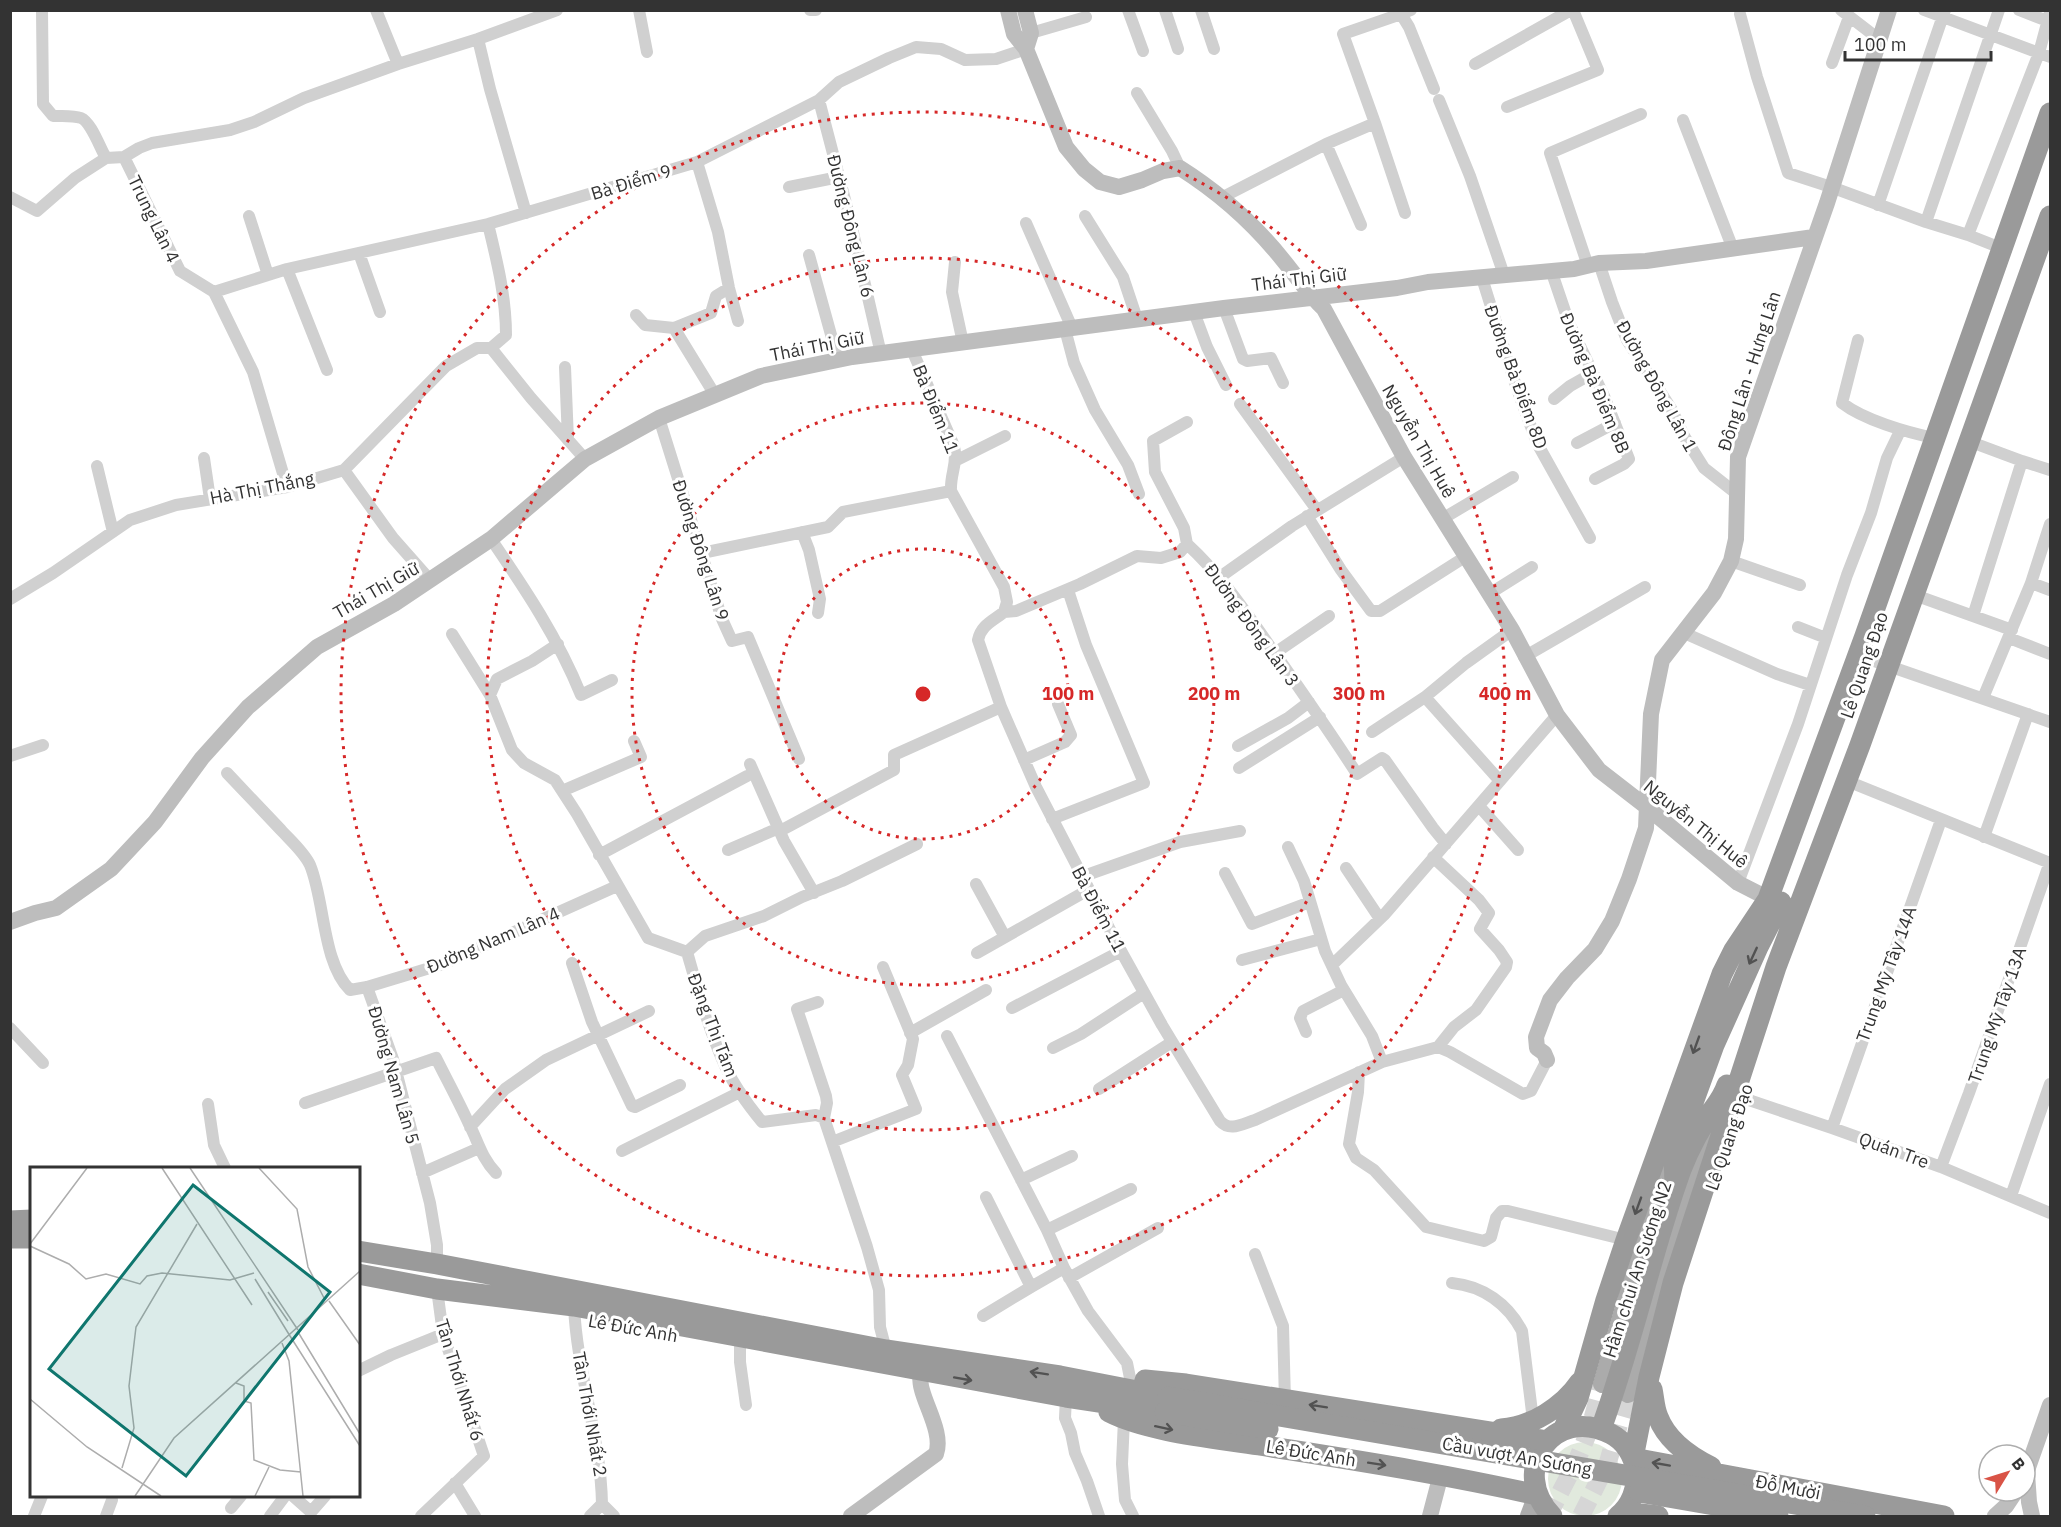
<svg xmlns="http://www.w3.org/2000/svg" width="2061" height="1527" font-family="'IBM Plex Sans',sans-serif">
	<rect width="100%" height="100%" fill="#fff"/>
	<path fill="#e1e9dd" d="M1548 1479a37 37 0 1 1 74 0a37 37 0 1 1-74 0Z"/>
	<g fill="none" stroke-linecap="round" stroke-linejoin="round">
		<path stroke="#d6d6d6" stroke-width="18" stroke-dasharray="18 9" stroke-linecap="butt" d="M1548 1516 1577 1460 1589 1431 1602 1384
			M1581 1516 1608 1462 1628 1394"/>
		<path stroke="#d0d0d0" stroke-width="12" d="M42 10 43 104 53 116C61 116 73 115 81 118 91 122 100 148 106 158L124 157 180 271 214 292 253 372 287 487
			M376 10 398 64 478 39 557 10
			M639 10 647 52
			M810 10H816
			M1128 10 1143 51
			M1165 10 1178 49
			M1201 10 1214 49
			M1411 10 1401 14 1409 27 1434 89
			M1841 10 1880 40
			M1924 10 2050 57
			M2019 10 2050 22
			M1740 14 1757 77 1788 173 1831 187 1926 222 1968 235 2006 250
			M1031 33 1086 17
			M478 39 490 89 526 213
			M1832 63 1849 17
			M1475 64 1571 10
			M1137 93 1172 151 1180 168
			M819 100 849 215 881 354
			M1439 100 1470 176 1504 275
			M1507 107 1598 70 1573 10
			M1683 120 1733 249
			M1375 123 1405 213
			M1326 144 1361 225
			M124 157 139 148 152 143 230 130 254 122 304 98 398 64
			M697 162 718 232 729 288 738 321
			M789 187 839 177
			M10 197 37 211 75 178 106 158
			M1221 198 1326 144 1375 123 1343 34 1401 14 1400 10
			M1878 205 1945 10
			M249 216 268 275
			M1085 216 1123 277 1137 319
			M1926 222 1999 10
			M1026 223 1072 328
			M488 224C497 261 506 297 506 335L491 348
			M1968 235 2039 53 2050 12
			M359 253 380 312
			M809 255 838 360
			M955 262 952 292 963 343
			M1599 263 1612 302 1627 340 1672 410 1684 436 1704 468 1737 494
			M1588 266 1550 153 1641 114
			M287 269 327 370
			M1551 270 1569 323 1604 396 1629 459 1624 464 1595 479
			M1482 278 1516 386 1537 443 1590 538
			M214 292 287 269 488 224 697 162 819 100 839 82 889 58 916 47 941 49 965 60 996 59 1026 49
			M1224 308 1243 359 1247 361 1271 358 1283 383
			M1194 312 1207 347 1226 385
			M636 315 645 325 674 328
			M1065 329 1074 363 1095 410 1128 465 1139 494
			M1858 340 1842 403C1864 420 1906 432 1934 438
			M912 350 954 446C958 465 950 473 951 491L1004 587 1007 602 1004 612C993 621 981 625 978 640L1001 707 1036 787 1121 951 1162 1025 1220 1121C1230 1132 1242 1124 1255 1120L1382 1062 1438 1047 1450 1052 1523 1094 1531 1091 1547 1060
			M565 367 568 440
			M715 395 674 328 711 313 716 296 729 288
			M1554 399 1570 386 1593 373
			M1240 404 1317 510
			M659 418 722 619 732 641 748 637 799 759
			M1577 443 1615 423
			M1979 445 2022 461
			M204 458 210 499
			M957 460 1005 436
			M97 466 113 532
			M344 470 393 538 431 581
			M1307 516 1341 570 1371 611H1380L1465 557
			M1442 519 1513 477
			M802 532 809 550 820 599 818 613
			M491 539C525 589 558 638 581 695L612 680
			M1187 544C1222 576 1247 614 1274 652 1302 692 1330 732 1357 774L1382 758 1385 760 1433 828 1446 844
			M702 553 828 527 843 512 951 491
			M1731 561 1800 585
			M1220 577 1292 526 1404 457
			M2031 583 2050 524
			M1489 594 1532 567
			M1923 598 2012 630
			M10 599 53 573 130 520 176 505 287 487 344 470 446 366 477 348H491L531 398 585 459
			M1004 612 1016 611 1080 584 1137 556 1161 558 1180 552 1187 544 1184 528 1155 472 1153 441 1187 422
			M1973 616 2022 461 2050 470
			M1798 627 1826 638
			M1682 632 1777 674 1810 685
			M452 634 490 695 512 750 524 763 555 780 577 814 648 938 687 952C698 990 709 1031 726 1068 735 1087 748 1105 762 1122L816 1115 824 1118 867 1247 879 1290 880 1327 886 1350
			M2009 638 2050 654
			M1275 653 1329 616
			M1857 655 2050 722
			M1524 657 1645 587
			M490 695 497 679 532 661 558 644
			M1425 697 1466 663 1512 630
			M1983 698 2031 583 2050 590
			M1372 732 1425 697 1500 781
			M1238 746 1288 718 1309 702
			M10 756 43 745
			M1024 760 1065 742 1071 735 1058 704
			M750 764 784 841 814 893
			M1239 768 1320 717
			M227 773C245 792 263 811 281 830 290 840 304 852 310 865 325 901 322 962 350 990L367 987 443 964 617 886
			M1857 785 2050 863
			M562 791 641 757 634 741
			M1479 806 1518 850
			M1052 819 1144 783 1086 645 1068 590
			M780 831 894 770V755L1001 707
			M1984 837 2028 714
			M1288 847 1304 881 1325 951 1341 985 1372 1036 1382 1062
			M728 850 779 828
			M599 855 747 776
			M1433 857 1479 900 1489 913 1480 929 1499 950 1507 962 1506 967 1476 1010 1454 1027 1438 1047
			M1346 868 1380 919
			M1225 873 1252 924 1310 902
			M1081 877 1180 842 1240 831
			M1738 883 1798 724 1847 575 1871 513 1887 458 1900 431
			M976 884 1005 937
			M687 952 705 936 764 916 802 897 842 881 917 844
			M977 953 1088 890
			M1242 960 1321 939
			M572 963 592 1022 632 1106 635 1107 680 1085
			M1332 965 1384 915 1557 715
			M367 987 393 1059 430 1203 437 1245V1264
			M818 1002 797 1009 826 1096 827 1103 824 1118
			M1012 1008 1121 951
			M10 1028 43 1063
			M1306 1032 1300 1018 1303 1011 1344 990
			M910 1033 986 990
			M947 1036 1047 1230 1064 1268 1088 1311 1127 1363 1130 1378
			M1053 1048 1081 1034 1144 993
			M1359 1072 1358 1092 1349 1144 1356 1158 1374 1170 1426 1227 1484 1241 1491 1237 1496 1218 1502 1211H1508L1626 1240
			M1099 1089 1172 1042
			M1734 1095 1832 1128 1941 1167 2050 1213
			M305 1103 436 1058C447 1080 459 1102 469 1124 478 1141 482 1159 496 1173
			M208 1104 214 1145 225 1168
			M470 1127 505 1089 546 1060 649 1011
			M1832 1128 1941 820
			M832 1142 916 1109 902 1075 908 1065 913 1039 883 967
			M622 1151 740 1092
			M1941 1167 1969 1093 2050 862
			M422 1173 479 1148
			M1021 1180 1072 1156
			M2011 1196 2050 1084
			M986 1197 1031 1287 1064 1268
			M1047 1230 1131 1189
			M1255 1254 1283 1326 1285 1401
			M1069 1278 1158 1228
			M1452 1283C1483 1286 1508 1304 1522 1331L1532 1412
			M574 1306C577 1373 601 1439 602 1504L590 1516
			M983 1316 1031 1287
			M740 1347V1362L746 1405
			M358 1371 391 1355 443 1334
			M1066 1397 1065 1418 1071 1433 1075 1453 1087 1481 1099 1516
			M1124 1419 1122 1464 1125 1500 1133 1516
			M455 1483 475 1516
			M293 1496 311 1512 325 1496
			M602 1504 614 1516
			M231 1508 241 1496
			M34 1516 42 1496
			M106 1516 112 1500
			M270 1516 285 1496
			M421 1516 484 1456 443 1334 437 1289"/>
		<path stroke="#bdbdbd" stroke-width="16" d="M1008 10 1014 34 1026 49 1066 147 1084 169 1100 182 1119 187 1142 180 1163 171 1180 168C1218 192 1255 225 1283 260 1297 277 1308 294 1324 309L1404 457 1512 630 1557 715 1599 770 1648 808 1738 883 1777 903
			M1025 10 1031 33 1026 49
			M10 922 35 913 56 908 111 869 155 822 202 758 248 707 317 647 394 604 491 539 585 459 659 418 761 376 852 357 1224 308 1397 288 1428 282 1574 269 1599 263 1646 261 1814 237
			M1547 1060 1544 1053 1537 1048 1536 1037 1550 1000 1567 978 1595 949 1612 921 1629 879 1646 828 1651 714 1662 660 1714 593 1731 561 1736 539 1738 457 1827 203 1889 10
			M2027 1473 2029 1502 2032 1516
			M2025 1476 2050 1405
			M851 1516 936 1454C943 1435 927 1409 922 1390 920 1384 920 1377 920 1371
			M1430 1516 1441 1474
			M1995 1516 2006 1506 2016 1491"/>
		<path stroke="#ababab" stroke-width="18" d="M1602 1384 1635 1269 1672 1160
			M1628 1394 1661 1278 1717 1113
			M1529 1516 1537 1495"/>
		<path stroke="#9a9a9a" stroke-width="21" d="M1675 1185 1674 1155 1714 1045 1758 947 1781 902
			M10 1221 32 1220
			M10 1238H32
			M358 1251 437 1264 886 1350 1060 1376 1168 1397
			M358 1274 437 1289 574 1306 1066 1397 1165 1412
			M1145 1380 1186 1384 1548 1441
			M1652 1389C1654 1398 1654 1408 1658 1417 1667 1441 1689 1456 1711 1467
			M1109 1412C1148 1432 1215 1438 1259 1445 1352 1460 1445 1474 1537 1495
			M1501 1429C1531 1427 1563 1407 1580 1382
			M1601 1429C1630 1350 1648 1267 1675 1187 1682 1164 1693 1141 1706 1120 1714 1106 1721 1102 1727 1085
			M1563 1430 1578 1398 1606 1300 1626 1240 1722 974 1734 950 1768 899 1865 636 2050 113
			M1633 1458 1649 1377 1673 1283 1776 967 1860 745 2050 216
			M1633 1458 1944 1516
			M1623 1512 1658 1516
			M1552 1516C1508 1470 1553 1404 1611 1434 1625 1441 1634 1456 1636 1471 1638 1488 1631 1506 1618 1516"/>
		<path stroke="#9a9a9a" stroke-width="21" d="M1168 1397 1865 1516
			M1165 1412 1268 1429
			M1639 1492 1778 1516"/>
	</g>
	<defs><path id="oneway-shaft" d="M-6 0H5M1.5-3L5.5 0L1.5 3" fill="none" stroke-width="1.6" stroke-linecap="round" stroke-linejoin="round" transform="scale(1.5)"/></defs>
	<g stroke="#525252">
		<use href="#oneway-shaft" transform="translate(1753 956) rotate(115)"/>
		<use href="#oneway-shaft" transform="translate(1696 1045) rotate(110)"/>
		<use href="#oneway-shaft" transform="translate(1638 1206) rotate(110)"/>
		<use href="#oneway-shaft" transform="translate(1039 1373) rotate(-171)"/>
		<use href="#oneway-shaft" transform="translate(963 1379) rotate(10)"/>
		<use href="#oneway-shaft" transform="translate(1318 1406) rotate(-171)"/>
		<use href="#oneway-shaft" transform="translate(1164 1428) rotate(12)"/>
		<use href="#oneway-shaft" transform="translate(1377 1464) rotate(9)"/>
		<use href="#oneway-shaft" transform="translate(1661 1464) rotate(-170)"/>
	</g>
	<g fill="none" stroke="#d62828" stroke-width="3" stroke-dasharray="3 6">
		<circle cx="923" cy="694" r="145"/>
		<circle cx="923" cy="694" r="291"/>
		<circle cx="923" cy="694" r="436"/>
		<circle cx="923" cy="694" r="582"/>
	</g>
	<g text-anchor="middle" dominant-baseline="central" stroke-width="6" stroke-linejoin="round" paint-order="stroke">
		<g font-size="18" fill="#333" stroke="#fff">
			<text transform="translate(631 182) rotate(-17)">Bà Điểm 9</text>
			<text transform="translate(154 219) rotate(64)">Trung Lân 4</text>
			<text transform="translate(851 226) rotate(76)">Đường Đông Lân 6</text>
			<text transform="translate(1299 279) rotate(-7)">Thái Thị Giữ</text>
			<text transform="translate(817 346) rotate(-11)">Thái Thị Giữ</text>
			<text transform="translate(1749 371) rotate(-72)">Đông Lân - Hưng Lân</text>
			<text transform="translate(1516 377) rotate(70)">Đường Bà Điểm 8D</text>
			<text transform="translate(1595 383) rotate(67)">Đường Bà Điểm 8B</text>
			<text transform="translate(1657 386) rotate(61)">Đường Đông Lân 1</text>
			<text transform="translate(936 409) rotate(68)">Bà Điểm 11</text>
			<text transform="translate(1419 441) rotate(60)">Nguyễn Thị Huê</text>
			<text transform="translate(262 488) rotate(-11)">Hà Thị Thắng</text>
			<text transform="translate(701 550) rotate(72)">Đường Đông Lân 9</text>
			<text transform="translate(376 590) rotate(-30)">Thái Thị Giữ</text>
			<text transform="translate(1252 625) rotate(54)">Đường Đông Lân 3</text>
			<text transform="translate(1864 665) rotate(-71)">Lê Quang Đạo</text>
			<text transform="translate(1696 824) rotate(39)">Nguyễn Thị Huê</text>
			<text transform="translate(1099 909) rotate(62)">Bà Điểm 11</text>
			<text transform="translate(493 940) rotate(-23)">Đường Nam Lân 4</text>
			<text transform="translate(1886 974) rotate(-70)">Trung Mỹ Tây 14A</text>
			<text transform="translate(1997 1015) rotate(-71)">Trung Mỹ Tây 13A</text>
			<text transform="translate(713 1025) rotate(69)">Đặng Thị Tám</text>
			<text transform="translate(394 1075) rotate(74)">Đường Nam Lân 5</text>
			<text transform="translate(1729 1137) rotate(-71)">Lê Quang Đạo</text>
			<text transform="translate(1894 1150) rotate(20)">Quán Tre</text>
			<text transform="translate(1637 1269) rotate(-72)">Hầm chui An Sương N2</text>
			<text transform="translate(633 1328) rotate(10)">Lê Đức Anh</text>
			<text transform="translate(460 1380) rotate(73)">Tân Thới Nhất 6</text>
			<text transform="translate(590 1414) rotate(80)">Tân Thới Nhất 2</text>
			<text transform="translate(1311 1453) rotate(9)">Lê Đức Anh</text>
			<text transform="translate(1517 1456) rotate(10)">Cầu vượt An Sương</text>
			<text transform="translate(1788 1487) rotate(11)">Đỗ Mười</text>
		</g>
	</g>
	<g transform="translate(30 1167)">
		<rect width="330" height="330" fill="#fff"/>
		<path fill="none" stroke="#adadad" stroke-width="1.5" d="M132 1 222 138M160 1 268 163M229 1 267 42 278 100 294 131M0 77 57 1M0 79 39 97 56 112 76 107 110 117 117 109 132 106 200 113 224 106M225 112 260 169M238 125 258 154M299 134 330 178M268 165 330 267M260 169 330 279M252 176 259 194 273 329M206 216 214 219V234L221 236 224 293 250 303 271 305M0 232 57 280 131 329M92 301 104 261 99 219 106 160 167 57M105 329 144 271 330 104M225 329 239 300"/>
		<path fill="#0f766e" fill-opacity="0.15" stroke="#0f766e" stroke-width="3" d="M163 18 300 125 156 309 19 202Z"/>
		<rect width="330" height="330" fill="none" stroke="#333" stroke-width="3"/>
	</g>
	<circle cx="923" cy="694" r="9" fill="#d62828" stroke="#fff" stroke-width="3"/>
	<g font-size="18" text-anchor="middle" font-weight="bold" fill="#d62828" stroke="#fff" stroke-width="6" stroke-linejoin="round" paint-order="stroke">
		<text x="1068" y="700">100 m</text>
		<text x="1214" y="700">200 m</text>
		<text x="1359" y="700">300 m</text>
		<text x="1505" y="700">400 m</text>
	</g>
	<rect width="2061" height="1527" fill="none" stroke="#333333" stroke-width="24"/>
	<g transform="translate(2007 1473) rotate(52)"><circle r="28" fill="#ffffff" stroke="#adadad" stroke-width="1.5"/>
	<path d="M0-4.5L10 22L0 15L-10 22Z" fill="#d95346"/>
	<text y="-9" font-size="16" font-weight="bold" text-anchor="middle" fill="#333333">B</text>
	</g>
	<path d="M1845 51v9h146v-9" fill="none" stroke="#333333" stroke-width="3"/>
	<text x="1854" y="51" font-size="18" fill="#333333" stroke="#ffffff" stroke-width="4.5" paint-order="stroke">100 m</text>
</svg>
